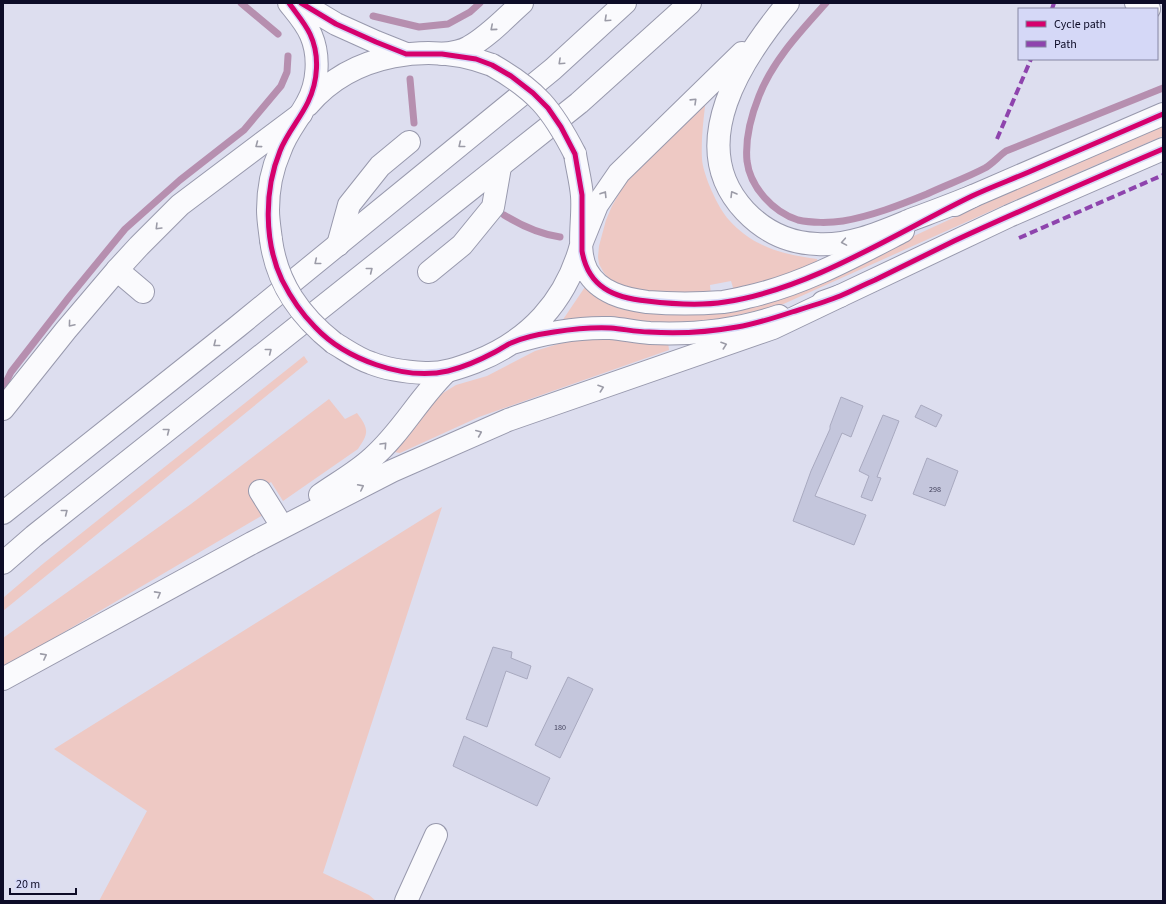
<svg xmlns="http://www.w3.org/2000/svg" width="1166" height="904" font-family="'Source Sans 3',sans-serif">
	<rect width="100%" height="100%" fill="#dddeef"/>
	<path fill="#eec9c4" d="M702 105 705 106C703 124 701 141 702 159 703 175 718 208 729 220 741 234 760 246 778 251 790 255 804 257 817 259L818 266 734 291 731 281 710 285 711 295 631 292 611 281 604 273 599 264 598 257 599 246 606 220 612 206 625 183 697 108Z
		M1163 125V136L1040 189 779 306 700 323 562 321 587 284 631 307 827 276 1005 194Z
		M582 339H604L668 342 669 350 479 417 400 453 394 452 393 449 431 405 443 393 456 385 487 376 535 351 558 344Z
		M304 356 308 362 3 611V598L44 563Z
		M329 399 345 419 357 413C369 429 369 433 358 449L283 501 271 482 252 496 263 515 3 668V638L191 504Z
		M442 507 323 873 369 895 376 901H99L147 811 54 749Z"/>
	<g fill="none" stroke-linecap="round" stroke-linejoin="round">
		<path stroke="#b68faf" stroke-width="7" d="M241 3 278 34
			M826 3C801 31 773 60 759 96 751 116 745 139 747 161 750 187 773 212 798 220 811 223 830 223 843 221 872 216 900 205 927 194 946 185 966 178 985 168 992 164 999 156 1006 151L1163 88
			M373 16 419 27 448 24 470 12 480 3
			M410 79 414 123
			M504 215C522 226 539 234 560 237
			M3 388 11 372 70 296 125 229 180 180 244 130 281 86 287 72 288 56"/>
	</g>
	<path fill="#c4c6dc" stroke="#a8a9bf" d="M841 397 863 406 851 437 842 433 815 496 866 515 854 545 793 521 811 471 830 429V426Z
		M921 405 942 415 936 427 915 417Z
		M883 415 899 421 877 477 881 478 872 501 861 497 869 476 859 471Z
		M927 458 958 471 945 506 913 494Z
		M493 647 512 652 511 658 531 666 527 679 506 671 487 727 466 719Z
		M568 677 593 689 560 758 535 745Z
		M464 736 550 778 537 806 453 766Z"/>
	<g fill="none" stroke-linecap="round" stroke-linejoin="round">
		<g stroke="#9899ad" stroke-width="24">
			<path id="minor" d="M1136 3 1149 9
				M338 245 349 205 380 166 409 142
				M117 270 143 292
				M429 272 462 245 493 207 500 167
				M260 491 280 523
				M406 901 436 835"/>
		</g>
		<g stroke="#9899ad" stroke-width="24">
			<path id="major" d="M301 3 336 24 376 42 406 54
				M308 105C352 53 430 41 492 65
				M575 154C577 168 581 182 582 196 584 219 576 251 587 271 599 293 625 299 647 302 672 304 698 304 723 302 731 301 739 299 747 297 802 285 853 257 903 231
				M955 205 973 196 1163 114
				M271 240C270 231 268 220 268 210 268 190 272 169 280 151 286 133 298 120 307 103 318 84 320 56 311 35 306 23 297 13 289 3
				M823 302 840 296 1009 216 1163 149
				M334 343C346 350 358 359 371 363 388 370 407 372 425 373 442 374 459 368 475 362 529 341 566 301 581 245
				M512 343C544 333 576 327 610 328 623 329 636 332 650 333 693 335 738 330 779 316"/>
		</g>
		<g stroke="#9899ad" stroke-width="24">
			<path id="highway" d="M788 3C743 57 683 145 745 211 764 231 789 243 817 244 849 246 879 233 908 221 929 213 951 205 973 196
				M442 54C451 53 461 52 469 47 489 36 505 18 522 3
				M582 242 597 205 619 173 742 53
				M3 409 66 330 117 270 139 246 180 205 301 114
				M320 495C337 483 357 472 372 458 401 433 419 398 446 372
				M3 513 237 327 553 69 625 3
				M3 563 34 536 579 103 690 3
				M3 679 252 543 392 471 508 420 773 328 840 296"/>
		</g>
		<use href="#minor" stroke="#fafafd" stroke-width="22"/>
		<use href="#major" stroke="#fafafd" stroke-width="22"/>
		<use href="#highway" stroke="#fafafd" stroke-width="22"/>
		<g stroke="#9899ad" stroke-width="24" stroke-linecap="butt">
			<path id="major-bridge" d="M492 65C536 90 552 109 575 154
				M271 240C277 284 300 316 334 343"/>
		</g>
		<use href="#major-bridge" stroke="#fafafd" stroke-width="22"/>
		<path stroke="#8e44ad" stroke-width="4" stroke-dasharray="8 4" stroke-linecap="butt" d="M1052 9 1054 3
			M997 139 1031 59
			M1019 238 1163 175"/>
		<g stroke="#d5d8f7" stroke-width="8">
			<path id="cycleway" d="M289 3C296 13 305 23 310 34 320 55 318 81 308 102 300 119 287 133 280 151 264 190 264 242 282 280 291 298 301 313 315 327 345 359 404 381 448 371 464 367 480 360 495 352 501 349 506 345 511 343 524 337 540 334 554 332 573 329 592 327 611 328 624 329 636 332 649 332 678 334 709 332 737 327 756 324 774 318 792 312 808 307 825 302 840 296 852 291 863 285 875 280 901 267 928 254 954 241 1023 209 1093 179 1163 149
				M301 3 336 24 376 42 406 54H442L476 59 492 65 511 76 533 93 548 108 561 127 575 154 582 195V251C588 287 614 298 647 301 672 304 700 306 725 302 811 289 894 234 972 196 993 186 1016 178 1038 168 1079 150 1121 132 1163 114"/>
		</g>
		<use href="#cycleway" stroke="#d6006c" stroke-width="5"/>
	</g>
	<defs><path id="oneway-chevron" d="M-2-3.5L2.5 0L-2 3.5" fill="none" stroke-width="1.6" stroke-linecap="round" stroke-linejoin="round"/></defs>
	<g stroke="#9b9ba7">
		<use href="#oneway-chevron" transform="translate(607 19) rotate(137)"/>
		<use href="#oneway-chevron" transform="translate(493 28) rotate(139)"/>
		<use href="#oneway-chevron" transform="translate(561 62) rotate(137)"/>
		<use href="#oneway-chevron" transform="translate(694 101) rotate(-44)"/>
		<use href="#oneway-chevron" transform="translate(258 145) rotate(143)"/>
		<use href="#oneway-chevron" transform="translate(461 145) rotate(141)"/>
		<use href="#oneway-chevron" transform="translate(604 194) rotate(-58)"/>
		<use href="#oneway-chevron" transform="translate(733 194) rotate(-121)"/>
		<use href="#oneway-chevron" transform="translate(158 227) rotate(135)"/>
		<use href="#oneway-chevron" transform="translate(844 242) rotate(170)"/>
		<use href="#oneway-chevron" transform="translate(317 262) rotate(141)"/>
		<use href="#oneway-chevron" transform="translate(370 270) rotate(-38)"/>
		<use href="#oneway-chevron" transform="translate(71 324) rotate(130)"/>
		<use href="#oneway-chevron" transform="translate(216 344) rotate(142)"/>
		<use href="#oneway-chevron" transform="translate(724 345) rotate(-19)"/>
		<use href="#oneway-chevron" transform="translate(269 351) rotate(-38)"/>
		<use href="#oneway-chevron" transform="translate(601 388) rotate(-19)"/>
		<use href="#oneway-chevron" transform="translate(167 431) rotate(-38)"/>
		<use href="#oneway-chevron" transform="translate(479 433) rotate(-23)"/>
		<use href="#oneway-chevron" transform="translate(384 445) rotate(-47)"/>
		<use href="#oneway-chevron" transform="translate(361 487) rotate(-27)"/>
		<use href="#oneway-chevron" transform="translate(65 512) rotate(-38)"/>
		<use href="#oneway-chevron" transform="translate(158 594) rotate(-29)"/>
		<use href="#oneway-chevron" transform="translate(44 656) rotate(-28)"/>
	</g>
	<g text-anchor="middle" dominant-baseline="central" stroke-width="4" stroke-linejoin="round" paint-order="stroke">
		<g font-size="8" fill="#3d3c56">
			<text x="935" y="489">298</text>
			<text x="560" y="727">180</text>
		</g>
	</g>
	<rect width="1166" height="904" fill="none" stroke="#0d0c27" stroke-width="8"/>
	<rect x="1018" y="8" width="140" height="52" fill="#d5d8f7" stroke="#8586a4"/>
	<rect x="1026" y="21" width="20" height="6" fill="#d6006c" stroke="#8586a4"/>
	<text x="1054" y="28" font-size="12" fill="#0d0c27">Cycle path</text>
	<rect x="1026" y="41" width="20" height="6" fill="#8e44ad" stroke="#8586a4"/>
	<text x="1054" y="48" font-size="12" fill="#0d0c27">Path</text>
	<path d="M10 888v6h66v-6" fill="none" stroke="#0d0c27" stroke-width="2"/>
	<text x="16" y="888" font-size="12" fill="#0d0c27" stroke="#d5d8f7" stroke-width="3" paint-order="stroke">20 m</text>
</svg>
